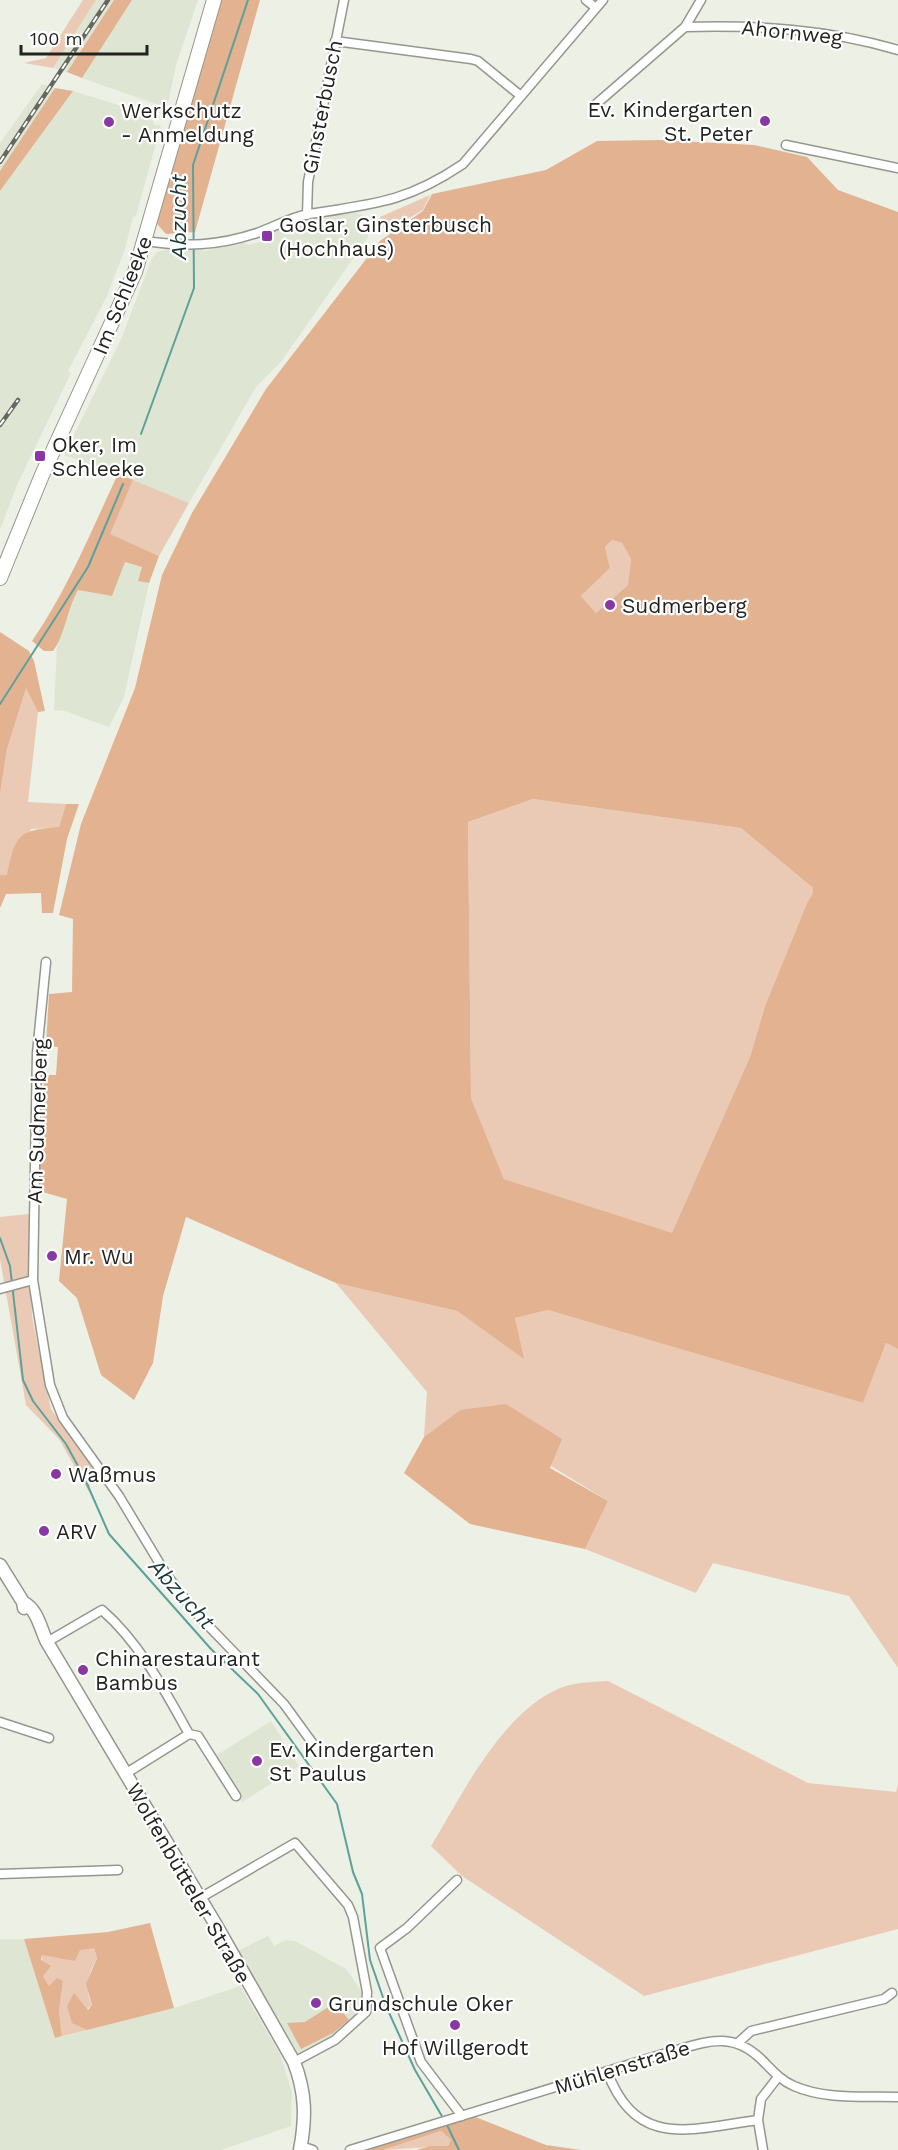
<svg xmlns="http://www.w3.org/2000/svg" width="898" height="2150" font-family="'Work Sans',sans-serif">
	<rect width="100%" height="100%" fill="#ecf0e5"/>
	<path fill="#dfe5d3" d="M96 0H114L67 72 53 68Z
		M132 0H198L176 65 167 108 82 78Z
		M42 84 55 88 0 171V143Z
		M73 91 151 115 154 125H161L136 216 133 217 125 249 107 296 68 371 71 373 17 485 0 530V191Z
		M357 213 366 216 370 227 368 237 281 362 256 387 189 503 64 455 122 337 152 258 157 252 177 247 205 251 236 241 250 245 272 238 274 231 313 217Z
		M125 562 142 567 138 581 149 583 124 697 109 727 62 710 54 711 57 645 68 606 78 590 112 596Z
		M271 1721 299 1766 242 1802 214 1757Z
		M268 1936 274 1946 286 1940 295 1941 346 1969 364 1995 362 2012 334 2036 299 2054 238 1951Z
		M0 1939H24L55 2038 174 2008 240 1986 280 2054 292 2092 291 2126 221 2150H0Z"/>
	<path fill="#eacab4" d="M83 0H96L53 68 24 63 46 58Z
		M430 195 423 210 385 232 380 217Z
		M133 480 189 503 159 556 109 534Z
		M612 540 622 543 631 559 628 585 596 613 581 596 610 568 605 547Z
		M26 687 38 712 28 802 66 804 59 827 31 829 7 875H0V794L7 749Z
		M533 799 741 828 813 888V893L807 903 765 1006 750 1057 672 1234 504 1179 471 1098 468 822Z
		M29 1214 32 1317 51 1409 92 1465 89 1492 59 1439 26 1405 0 1259V1217Z
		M336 1283 457 1311 523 1358 515 1318 548 1310 863 1403 886 1343 898 1349V1668L849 1596 713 1563 696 1593 585 1549 608 1501 460 1410 424 1437 427 1392Z
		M608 1681 808 1783 896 1792 898 1784V1929L644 1996 462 1876 431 1846C463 1794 500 1715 558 1689 573 1682 591 1682 608 1681Z
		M94 1947 97 1958C88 1974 84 1989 92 2005L72 2022 87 2030 62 2036 59 2011 63 1981 49 1986 43 1976 42 1955Z
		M441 2131 451 2140 448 2146 383 2150Z"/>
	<path fill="#e2b291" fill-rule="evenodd" d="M114 0H132L82 78 67 72Z
		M221 0H260L195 232 166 234 157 224Z
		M55 88 73 91 0 191V171Z
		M659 140 754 145 807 157 838 190 898 212V1349L886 1343 863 1403 548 1310 515 1318 524 1359 457 1311 336 1283 186 1217 163 1296 153 1363 134 1400 101 1375 77 1298 59 1281 67 1199 39 1191 44 1075H56L58 1047 46 1046 49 994 72 992 73 919 59 915 81 824 135 688 162 575 192 513 266 389 380 241 423 211 432 194 546 170 597 141ZM612 540 622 543 631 559 628 585 596 613 581 596 610 568 605 547ZM533 799 741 828 813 888V893L807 903 765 1006 750 1057 672 1233 504 1179 471 1098 468 822Z
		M118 474 133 480 110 534 159 556 149 583 138 581 142 567 125 562 112 596 78 590C67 609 65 635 53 651H44L32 641C68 589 91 531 118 474Z
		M0 632 29 651 34 661 45 711 38 712 26 688 7 749 0 794Z
		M66 804H79L67 839 53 913H42L41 893 6 894 0 908V875H7C16 835 17 830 59 827Z
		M506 1404 562 1439 550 1468 608 1501 585 1549 470 1524 404 1473 424 1437 460 1410Z
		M150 1923 174 2008 87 2030 72 2023 67 2006 74 1993 88 2010 92 2005 86 1984 97 1958 94 1948 80 1950 75 1961 42 1955 41 1960 51 1966 43 1976 49 1986 57 1978 63 1981 59 2011 62 2036 55 2038 24 1939 108 1932Z
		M330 2006 339 2008 349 2020 333 2033 301 2049 287 2023 305 2022Z
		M473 2116 546 2145 581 2150H416L431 2146H448L451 2140 441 2131 383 2150H363Z"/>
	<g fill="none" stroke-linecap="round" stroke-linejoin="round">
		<path stroke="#5ca19b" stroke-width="2" d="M141 434 194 288 193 165 248 0
			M0 704 88 567 123 484
			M0 1238 10 1266 23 1380 33 1401 66 1444 84 1477 109 1534 211 1649 258 1694 337 1804 353 1872 362 1894 370 1960 386 2006 415 2070 443 2118
			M446 2123 459 2150"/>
		<g stroke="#94978d" stroke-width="11">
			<path id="street" d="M586 0 596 8
				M685 27C758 25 827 29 898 50
				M335 41 471 59 478 61 521 96
				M595 105 685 27 701 0
				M786 145 898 168
				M307 215 308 182 344 0
				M145 241C187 247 217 246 257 233 274 227 291 217 309 214 374 204 407 202 463 164L603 0
				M33 1280 50 1385 63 1418 119 1496 166 1574 194 1611 284 1704 319 1752
				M0 1289 33 1280 37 1053 46 962
				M47 1642 102 1610C140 1643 165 1691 189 1734L125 1774
				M0 1722 49 1738
				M189 1734 198 1736 236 1796
				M0 1874 118 1870
				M457 1880 407 1928 380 1948 421 2062 462 2116
				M200 1898 295 1843 348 1905 353 1917 367 1992 366 2012 335 2040 294 2062
				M739 2042 751 2031 884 1999 892 1993
				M607 2071C636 2150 691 2129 758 2120L761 2099 778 2077
				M758 2120 763 2150
				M301 2146 313 2150
				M350 2150 673 2051C708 2041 733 2031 762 2060 772 2070 780 2080 794 2086 826 2100 864 2096 898 2097"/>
		</g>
		<g stroke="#94978d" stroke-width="15">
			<path id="secondary" d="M0 1565 23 1602 24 1608
				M23 1602C38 1610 40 1628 47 1642L216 1925 294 2062C306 2093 306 2118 300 2150"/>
		</g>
		<g stroke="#94978d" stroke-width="16">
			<path id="primary" d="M0 578 42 475 135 272 214 0"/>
		</g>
		<use href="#street" stroke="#fff" stroke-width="8"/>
		<use href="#secondary" stroke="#fff" stroke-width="12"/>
		<use href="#primary" stroke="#fff" stroke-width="14"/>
		<g stroke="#656760" stroke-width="4.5">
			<path id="rail" d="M0 162 108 0
				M0 425 18 400"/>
		</g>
		<use href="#rail" stroke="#fff" stroke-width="2" stroke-dasharray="7" stroke-linecap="butt"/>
	</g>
	<g fill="#8a37a6" stroke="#fff" stroke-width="2">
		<circle cx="765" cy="121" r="6"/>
		<circle cx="109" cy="122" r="6"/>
		<rect x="261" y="230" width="12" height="12" rx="3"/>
		<rect x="34" y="450" width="12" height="12" rx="3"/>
		<circle cx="610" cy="605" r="6"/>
		<circle cx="52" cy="1256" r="6"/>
		<circle cx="56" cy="1474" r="6"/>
		<circle cx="44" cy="1531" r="6"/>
		<circle cx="83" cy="1670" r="6"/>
		<circle cx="257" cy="1761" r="6"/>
		<circle cx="316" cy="2003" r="6"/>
		<circle cx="455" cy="2025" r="6"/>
	</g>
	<g text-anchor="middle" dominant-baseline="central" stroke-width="4.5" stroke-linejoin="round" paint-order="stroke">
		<g font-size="21" fill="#22231f" stroke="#fff">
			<text transform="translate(792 32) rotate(6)">Ahornweg</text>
			<text transform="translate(322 107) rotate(-79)">Ginsterbusch</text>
			<text transform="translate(122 295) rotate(-68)">Im Schleeke</text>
			<text transform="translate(37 1121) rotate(-88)">Am Sudmerberg</text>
			<text transform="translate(189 1883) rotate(60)">Wolfenbütteler Straße</text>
			<text transform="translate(622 2067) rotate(-17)">Mühlenstraße</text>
		</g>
		<g font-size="21" fill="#22231f" stroke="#fff" text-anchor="start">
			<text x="753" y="109" text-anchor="end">Ev. Kindergarten<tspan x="753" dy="24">St. Peter</tspan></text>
			<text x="121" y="110">Werkschutz<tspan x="121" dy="24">- Anmeldung</tspan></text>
			<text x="279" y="224">Goslar, Ginsterbusch<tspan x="279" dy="24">(Hochhaus)</tspan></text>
			<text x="52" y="444">Oker, Im<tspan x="52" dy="24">Schleeke</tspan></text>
			<text x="622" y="605">Sudmerberg</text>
			<text x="64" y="1256">Mr. Wu</text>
			<text x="68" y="1474">Waßmus</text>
			<text x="56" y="1531">ARV</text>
			<text x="95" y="1658">Chinarestaurant<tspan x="95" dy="24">Bambus</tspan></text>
			<text x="269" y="1749">Ev. Kindergarten<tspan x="269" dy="24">St Paulus</tspan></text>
			<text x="328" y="2003">Grundschule Oker</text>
			<text x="455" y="2047" text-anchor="middle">Hof Willgerodt</text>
		</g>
		<g font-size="22" font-style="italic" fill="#173a37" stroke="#fff">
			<text transform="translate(178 217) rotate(-90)">Abzucht</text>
			<text transform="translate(182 1594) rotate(48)">Abzucht</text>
		</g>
	</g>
	<path d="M21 45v9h126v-9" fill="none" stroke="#22231f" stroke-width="3"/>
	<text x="30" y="45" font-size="18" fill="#22231f" stroke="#ffffff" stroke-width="4.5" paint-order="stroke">100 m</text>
</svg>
